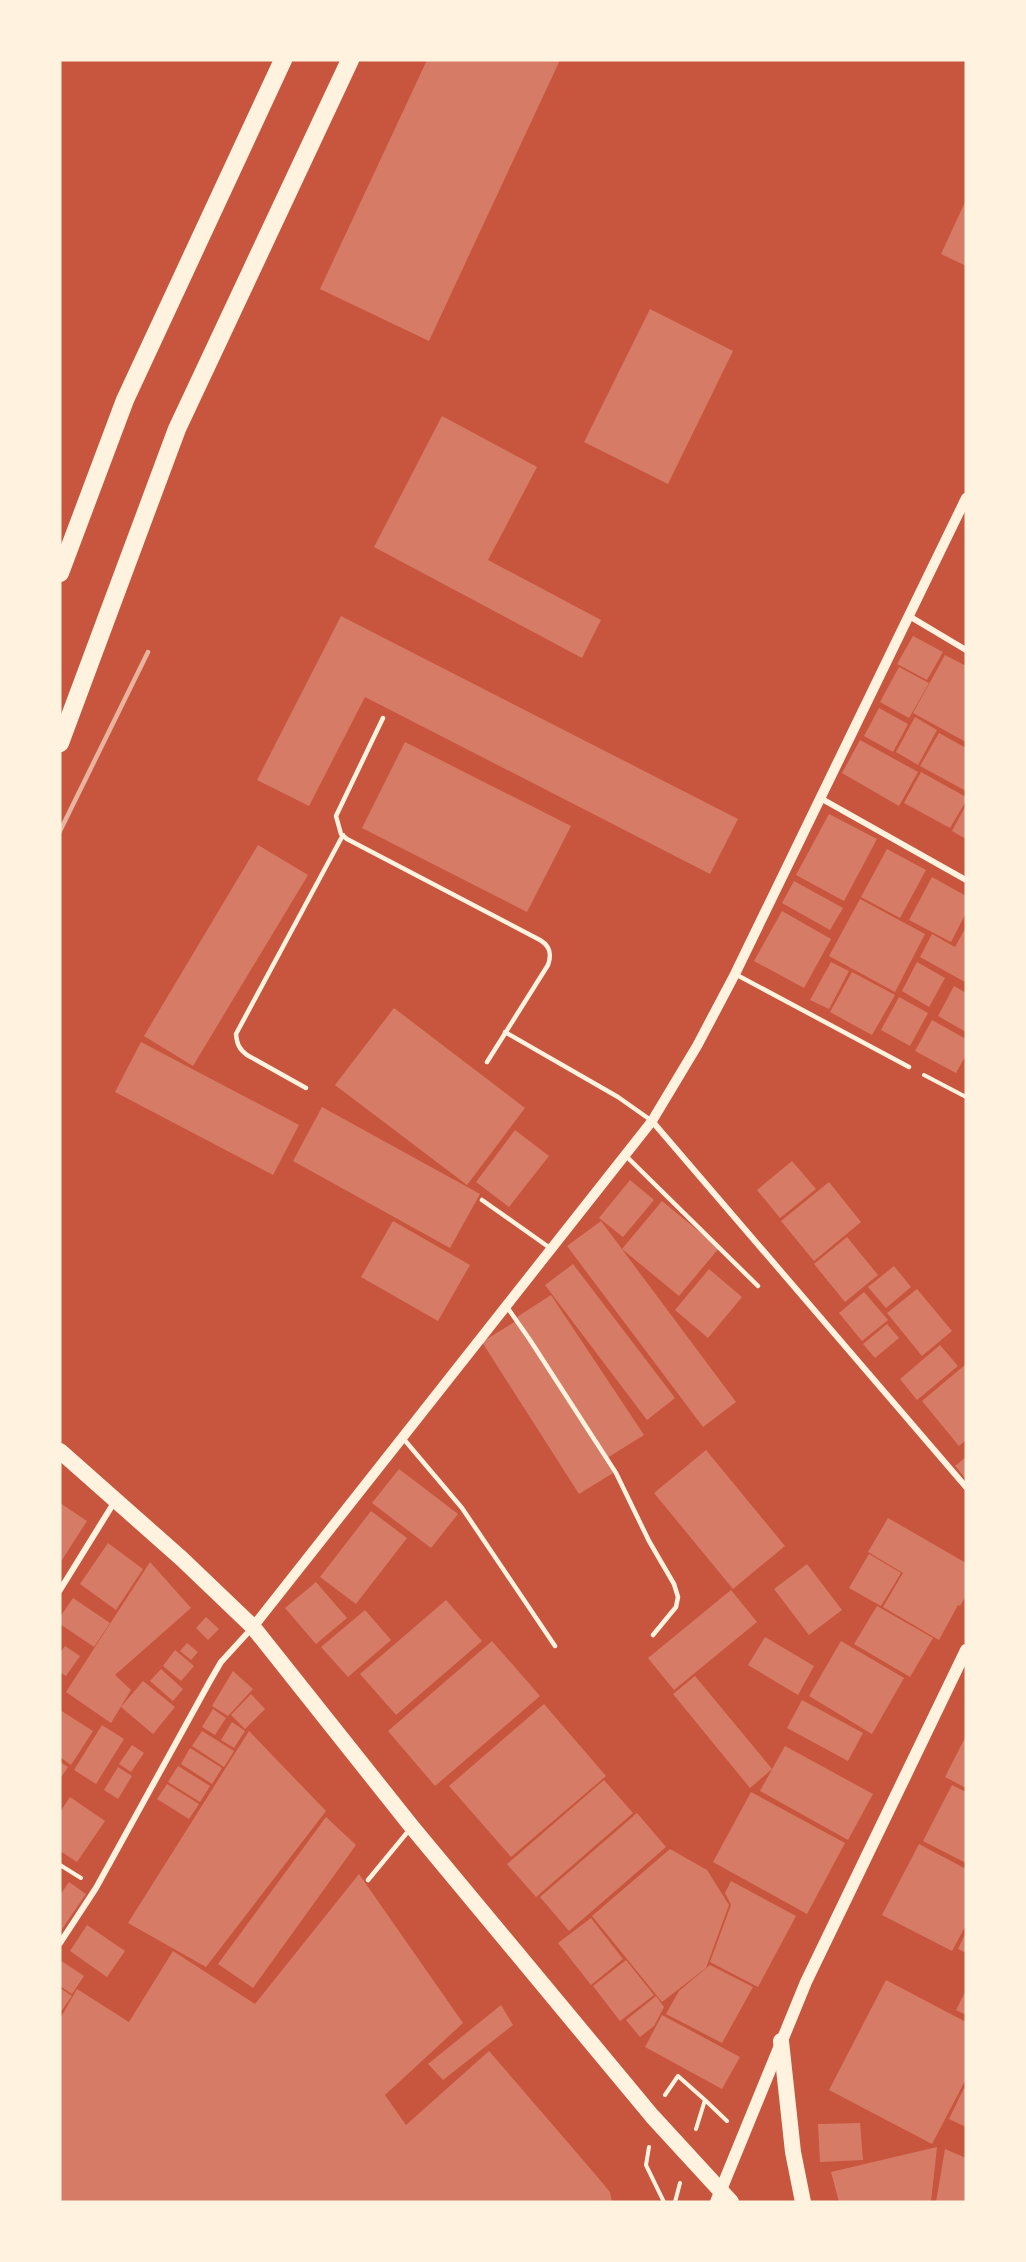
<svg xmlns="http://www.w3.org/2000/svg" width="1026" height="2262" font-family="Lato,sans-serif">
	<rect width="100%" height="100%" fill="#c8553d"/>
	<path fill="#d67c66" d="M427 60H560L429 341 320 289Z
		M966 200V266L941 254Z
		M650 309 733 351 668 484 584 442Z
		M442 416 537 467 488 560 601 620 582 658 374 547Z
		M341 616 738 819 710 874 365 697 309 806 257 780Z
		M913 636 943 652 927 680 897 664Z
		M945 655 966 666V742L913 713Z
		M899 667 929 683 909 718 880 702Z
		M879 708 908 724 893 752 864 736Z
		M915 717 937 730 918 765 896 752Z
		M939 733 966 748V791L920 766Z
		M860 740 918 772 899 806 842 773Z
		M405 742 571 826 527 912 362 828Z
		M921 772 966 797V801L950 828 904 803Z
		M966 805V839L952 831Z
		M829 814 877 839 844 901 796 875Z
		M258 845 308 875 193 1066 144 1036Z
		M887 849 926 870 900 918 861 897Z
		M932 877 966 896V913L951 942 909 920Z
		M794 881 843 908 830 930 782 903Z
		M860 899 925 934 895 992 829 956Z
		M782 911 831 939 804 988 754 961Z
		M966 927 965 982 920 957 932 934 955 947Z
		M831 962 849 971 829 1009 810 1000Z
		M917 962 945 978 929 1007 902 991Z
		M852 972 895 995 872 1035 830 1012Z
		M954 986 966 993V1032L938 1016Z
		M899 997 928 1013 910 1046 881 1030Z
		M394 1008 525 1108 467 1185 335 1085Z
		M932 1020 966 1039V1055L956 1073 915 1051Z
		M141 1042 299 1125 273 1175 115 1092Z
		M322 1107 480 1194 450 1248 293 1161Z
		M515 1130 549 1156 509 1207 476 1182Z
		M792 1161 816 1189 780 1218 757 1190Z
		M630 1180 654 1200 623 1237 599 1218Z
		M829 1182 861 1222 814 1261 781 1221Z
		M662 1201 719 1248 679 1296 622 1249Z
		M393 1221 470 1265 438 1321 361 1277Z
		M601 1221 736 1402 703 1427 567 1246Z
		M847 1237 878 1275 845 1302 814 1264Z
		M573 1264 675 1398 647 1420 545 1285Z
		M894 1266 911 1287 886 1308 868 1287Z
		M709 1269 742 1297 708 1338 675 1310Z
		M917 1289 952 1331 922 1356 887 1313Z
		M864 1292 888 1320 862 1341 839 1313Z
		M551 1295 644 1435 607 1458 517 1317Z
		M516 1321 613 1473 579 1494 482 1342Z
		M887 1324 899 1338 875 1358 863 1344Z
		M940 1345 958 1366 917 1400 900 1379Z
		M966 1364V1440L959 1446 922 1401Z
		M706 1450 785 1546 733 1589 654 1493Z
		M966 1457V1479L955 1466Z
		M399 1469 458 1514 431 1548 372 1503Z
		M60 1503 87 1521 60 1563Z
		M371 1511 407 1538 356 1604 320 1577Z
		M888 1518 966 1563V1596L960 1606 958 1605 939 1640 883 1607 903 1573 868 1552Z
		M108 1543 143 1569 116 1610 80 1584Z
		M869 1554 901 1573 881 1606 849 1588Z
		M150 1562 191 1608 115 1675 131 1690 111 1723 66 1692Z
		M807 1564 842 1610 809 1635 774 1589Z
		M316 1582 347 1618 316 1644 285 1608Z
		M731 1590 757 1622 674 1690 648 1658Z
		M73 1598 110 1623 94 1647 60 1624V1617Z
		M446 1600 482 1641 396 1715 360 1674Z
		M877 1606 933 1638 910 1677 854 1644Z
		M365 1610 391 1640 348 1677 321 1647Z
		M206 1617 219 1629 208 1640 196 1628Z
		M765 1637 814 1666 798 1695 748 1665Z
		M492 1641 540 1696 435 1786 388 1731Z
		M841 1641 904 1678 872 1734 809 1696Z
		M187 1643 198 1652 191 1660 180 1651Z
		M65 1646 80 1656 66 1676 60 1672V1653Z
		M175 1650 194 1666 181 1681 163 1666Z
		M161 1669 183 1689 173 1701 150 1681Z
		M233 1671 253 1689 228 1716 212 1706Z
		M695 1676 772 1769 750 1788 673 1694Z
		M143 1681 175 1707 153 1734 121 1707Z
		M251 1694 265 1709 245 1729 231 1715Z
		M802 1700 863 1733 848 1761 787 1728Z
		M544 1704 606 1776 511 1857 449 1786Z
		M213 1709 226 1718 215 1735 202 1727Z
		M60 1710 93 1731 71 1765 60 1757Z
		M232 1722 245 1731 234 1748 221 1740Z
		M102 1725 124 1739 96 1784 74 1770Z
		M202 1731 234 1751 224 1767 192 1746Z
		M249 1731 326 1811 206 1967 128 1923Z
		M966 1736V1788L945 1777Z
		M132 1745 144 1753 131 1772 119 1764Z
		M785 1746 873 1794 848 1840 760 1791Z
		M190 1748 222 1768 212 1784 181 1764Z
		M60 1762 68 1767 60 1779Z
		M178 1766 210 1786 200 1802 168 1782Z
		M118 1767 132 1776 118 1799 104 1790Z
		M604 1780 633 1813 536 1897 507 1864Z
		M167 1784 199 1804 189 1819 157 1799Z
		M952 1785 966 1792V1863L923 1841Z
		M751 1792 845 1843 807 1914 713 1862Z
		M70 1797 105 1821 77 1862 60 1851V1812Z
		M637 1813 666 1847 569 1931 540 1897Z
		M326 1817 356 1845 253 1988 218 1964Z
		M919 1844 966 1869V1925L952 1951 882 1915Z
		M670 1849 707 1870 729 1905 706 1968 662 2002 592 1916Z
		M359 1874 463 2023 385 2095 406 2125 489 2051 595 2174 610 2192 612 2202H60V2019L77 1989 129 2022 173 1951 255 2004Z
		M731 1881 796 1916 758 1987 710 1962 731 1905 725 1893Z
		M69 1882 86 1894 60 1932V1895Z
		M591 1918 623 1959 591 1985 558 1943Z
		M87 1925 125 1951 107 1977 70 1951Z
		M966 1932V1953L958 1949Z
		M60 1960 84 1976 72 1994 60 1986Z
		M626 1960 654 1995 620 2021 593 1986Z
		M710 1965 753 1987 722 2043 666 2014 679 1991Z
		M886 1980 966 2022V2079L932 2144 829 2090Z
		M60 1988 72 1996 60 2013Z
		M966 1990V2015L956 2010Z
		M656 1996 664 2007 654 2026 640 2037 626 2020Z
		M501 2005 513 2025 443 2080 428 2064Z
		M662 2015 740 2057 722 2089 645 2047Z
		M964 2088 966 2089V2127L949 2119Z
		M860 2123 863 2160 820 2162 818 2124Z
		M937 2147 931 2202H839L831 2172Z
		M945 2149 966 2158V2202H936Z"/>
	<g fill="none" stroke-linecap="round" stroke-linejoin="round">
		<path stroke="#fff3e0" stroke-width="4" d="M924 1075 966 1097
			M60 1865 81 1878
			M665 2095 678 2076 705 2100
			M696 2129 705 2100 727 2121
			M649 2147 646 2165 664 2202
			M675 2202 680 2183"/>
		<path stroke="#fff3e0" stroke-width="4.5" d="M383 718 336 816 341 834 347 839 540 940C550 946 552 954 548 965L487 1062
			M737 975 909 1067
			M505 1032 618 1097 652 1121
			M306 1088 247 1055C239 1049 237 1044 236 1034L343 835
			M625 1155 758 1286
			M482 1200 550 1248
			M507 1307 530 1340 616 1473 649 1541 674 1584 678 1597 676 1607 653 1635
			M402 1437 462 1508 555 1646
			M368 1880 410 1829"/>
		<path stroke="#fff3e0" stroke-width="6" d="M909 616 966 650
			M822 799 966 880
			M652 1121 966 1487
			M60 1590 115 1501
			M60 1943 96 1888 210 1681 221 1662 253 1627"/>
		<path stroke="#fff3e0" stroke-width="10" d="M253 1627 652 1121 697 1046 735 974 966 498"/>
		<path stroke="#fff3e0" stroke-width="12" d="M716 2202 806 1982 966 1650"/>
		<path stroke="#fff3e0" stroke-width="16" d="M60 1451 182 1559 253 1627 412 1827 652 2116 731 2202
			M781 2041 793 2152 803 2202"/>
		<path stroke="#fff3e0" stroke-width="18" d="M60 573 125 400 283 60
			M60 743 177 429 350 60"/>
		<path stroke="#e9b49f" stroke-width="4.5" d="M60 831 148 652"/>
	</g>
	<rect width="1026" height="2262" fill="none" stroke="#fff3e0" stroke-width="123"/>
</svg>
